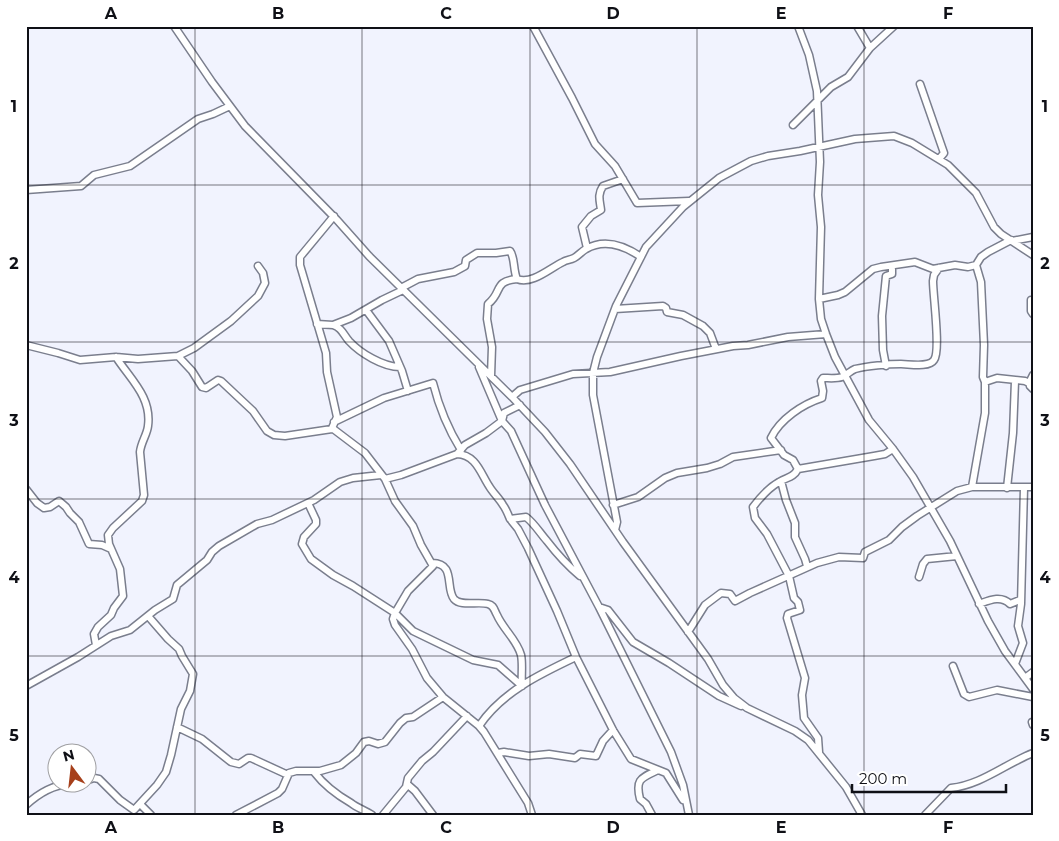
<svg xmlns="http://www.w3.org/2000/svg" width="1059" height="841" font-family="Montserrat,sans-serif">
	<rect width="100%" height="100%" fill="#f1f3fe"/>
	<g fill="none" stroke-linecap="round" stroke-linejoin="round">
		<g stroke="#7a7e8d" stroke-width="9">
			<path id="minor" d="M174 26 212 82 245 126 337 220 369 256 512 397 545 432 570 464 623 542 708 659 723 685 734 698 747 708 795 731 808 740 846 787 862 815
				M533 26 572 98 595 144 615 166 637 203 689 201
				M798 26 809 55 817 91 820 162 818 195 821 227 819 299 821 319 826 334 835 357 869 420 893 449 913 477 950 541 988 621 1005 651 1033 689
				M857 26 870 48
				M920 84 944 153 939 159
				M793 125 831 87 848 77 870 48 894 26
				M26 190 81 186 94 175 130 166 198 119 213 114 230 106
				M334 216 300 257V265L326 353 327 372 337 417 332 428 365 453 385 479 395 501 413 526 421 545 433 566 408 591 395 613 393 619 395 625 412 649 427 678 443 697 479 726 484 732 528 803 532 815
				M1012 241 1033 237
				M587 248 582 227 591 216 601 210C600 201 597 195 603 186L623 179
				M401 288 418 279 454 272 465 266 466 260 477 253H496L510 251C515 257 513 270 517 279 532 285 550 268 563 262 566 260 570 260 574 258 578 256 582 251 586 249 605 238 625 246 641 257
				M819 299 838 295 845 292 873 269 881 267 915 262 933 269 955 265 968 267 976 265 981 257 988 252 1011 240
				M1031 300V311L1033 314
				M615 309 663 306 666 308 667 312 683 315 703 326 710 333 716 349
				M366 310 389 341 402 371 408 391
				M317 324 333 325 351 318 382 300 403 290
				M333 325C342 328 343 334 349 341 360 353 383 367 400 367
				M26 345 58 353 80 360 116 357 138 359 178 356 194 348 231 321 258 296 265 283 263 273 258 266
				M178 356 192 371 202 387 206 388 218 380 221 381 253 411 267 431 274 435 285 436 332 429
				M886 366 883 350 882 316 886 276 892 274V266
				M479 367 502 421 511 431 545 505 599 607 671 752 683 785 689 815
				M491 376 492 347 487 319 488 304C503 292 493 281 517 279
				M985 382 997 378 1025 381 1029 383 1030 386 1033 389
				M1029 383 1033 375
				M512 397 520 390 573 374 610 372 681 356 733 346 748 345 788 337 826 334
				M334 422 384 398 433 383C439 407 448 429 461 450
				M457 454C476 455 480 472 489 486 493 493 499 498 503 505 506 509 508 514 510 519L526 517C534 523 540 533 547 541 557 554 568 566 580 576
				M798 469 793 460 784 455 771 438C780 419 803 404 822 398L823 391 821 381 823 378C829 378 836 379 842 377 847 375 850 371 855 369 867 366 888 364 901 364 909 364 929 368 934 360 941 351 933 296 933 281L934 275 939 268
				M385 479 401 475 457 454 465 445 486 433 502 421 504 413 520 405
				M781 481 786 500 795 523V537L805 559 807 566
				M972 487 985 413V382L983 377 984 345 981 282 976 265
				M1007 488 1013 433 1015 381
				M26 489 37 503 44 508 50 507 59 501 66 507 70 513 79 522 89 544 102 545 111 549
				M308 503 316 520V524L304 537 302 544 311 559 333 575 353 586 395 613 413 631 473 660 498 665 522 686C521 676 523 664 521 655 517 640 503 629 497 615 494 610 494 605 488 604 478 601 461 607 454 599 445 588 456 563 432 563
				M613 505 638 497 665 478 677 473 707 468 720 464 733 457 781 450
				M510 519 518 529 528 548 557 611 576 657 613 730 631 759 666 773 683 800
				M615 530 617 522 593 395V373L597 357 616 306 646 247 683 207 719 178 751 161 768 156 800 151 855 139 894 136 912 143 948 165 976 193 994 227 1001 234 1033 255
				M919 577 923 564 927 559 957 556
				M979 604C990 600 1001 595 1010 604L1020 600
				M599 607 608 610 633 642 669 663 719 696 741 706
				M688 632 705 605 721 593 730 594 735 601 750 593 817 563 839 557 863 558 865 552 889 540 902 527 917 516 957 491 972 487H1033
				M96 645 94 634 98 627 111 615 114 608 123 596 120 569 109 544 108 535 113 528 142 501 144 495 140 452C141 442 147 435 148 426 152 397 130 379 116 357
				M1015 664 1023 643 1018 626 1021 604 1024 488
				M953 666 964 694 969 697 997 690 1033 697
				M1025 678 1033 672
				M26 686 78 657 111 636 130 630 155 610 173 599 177 585 207 560 212 552 219 546 257 524 272 520 314 500 340 482 353 478 381 475
				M1032 722 1033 725
				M479 726C502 692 540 674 576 657
				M177 727 202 739 231 762 239 764 248 758H251L288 775
				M819 752 818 738 804 718 802 695 805 678 787 618 788 614 800 610 798 602 794 598 789 576 767 534 755 518 753 507C759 499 770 487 779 482 787 477 793 478 798 469L874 456 885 454 893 449
				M498 753 504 752 529 756 549 754 575 758 580 754 596 756 603 741 613 730
				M314 772C324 785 337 795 351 803 357 808 365 810 372 815
				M88 780 94 778 99 779 120 800 134 810 157 785 166 772 171 755 181 709 190 691 193 674 182 656 179 649 168 639 148 616
				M407 784 415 791 433 815
				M140 804 151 815
				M26 805C38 794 53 785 69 784
				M236 815 278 793 282 789 289 773 296 771H320L341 765 356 753 364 742 369 741 378 744 385 742 400 723 406 718 413 717 443 697
				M383 815 406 787 408 778 422 761 433 752 467 716
				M652 815 646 804 640 799C635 779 641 778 658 770
				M925 815 951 788C981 785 1005 764 1033 753"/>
		</g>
		<use href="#minor" stroke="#fff" stroke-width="6"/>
	</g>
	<path fill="none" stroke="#0f1016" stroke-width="1" stroke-opacity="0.55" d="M195 26V815M362 26V815M530 26V815M697 26V815M864 26V815M26 185H1033M26 342H1033M26 499H1033M26 656H1033"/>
	<rect width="1059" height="841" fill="none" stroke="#ffffff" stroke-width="55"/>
	<g transform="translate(72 768) rotate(345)"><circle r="24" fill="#ffffff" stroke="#9f9fa2"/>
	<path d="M0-4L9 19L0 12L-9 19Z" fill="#a63f1a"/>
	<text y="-8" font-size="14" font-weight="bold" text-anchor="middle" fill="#0f1016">N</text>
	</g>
	<path d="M852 784v8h154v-8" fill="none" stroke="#0f1016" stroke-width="2.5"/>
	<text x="859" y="784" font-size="15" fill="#0f1016" stroke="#ffffff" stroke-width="4" paint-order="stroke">200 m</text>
	<rect x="28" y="28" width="1004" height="786" fill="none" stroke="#0f1016" stroke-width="2"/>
	<g font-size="16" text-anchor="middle" font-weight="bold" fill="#0f1016">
		<text x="111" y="19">A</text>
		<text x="278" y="19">B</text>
		<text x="446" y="19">C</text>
		<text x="613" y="19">D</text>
		<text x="781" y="19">E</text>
		<text x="948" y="19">F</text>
		<text x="14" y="112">1</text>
		<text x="1045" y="112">1</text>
		<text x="14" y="269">2</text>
		<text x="1045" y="269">2</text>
		<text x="14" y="426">3</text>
		<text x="1045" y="426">3</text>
		<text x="14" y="583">4</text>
		<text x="1045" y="583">4</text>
		<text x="14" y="741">5</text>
		<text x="1045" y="741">5</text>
		<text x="111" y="833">A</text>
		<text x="278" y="833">B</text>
		<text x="446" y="833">C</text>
		<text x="613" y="833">D</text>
		<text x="781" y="833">E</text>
		<text x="948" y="833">F</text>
	</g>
</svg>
